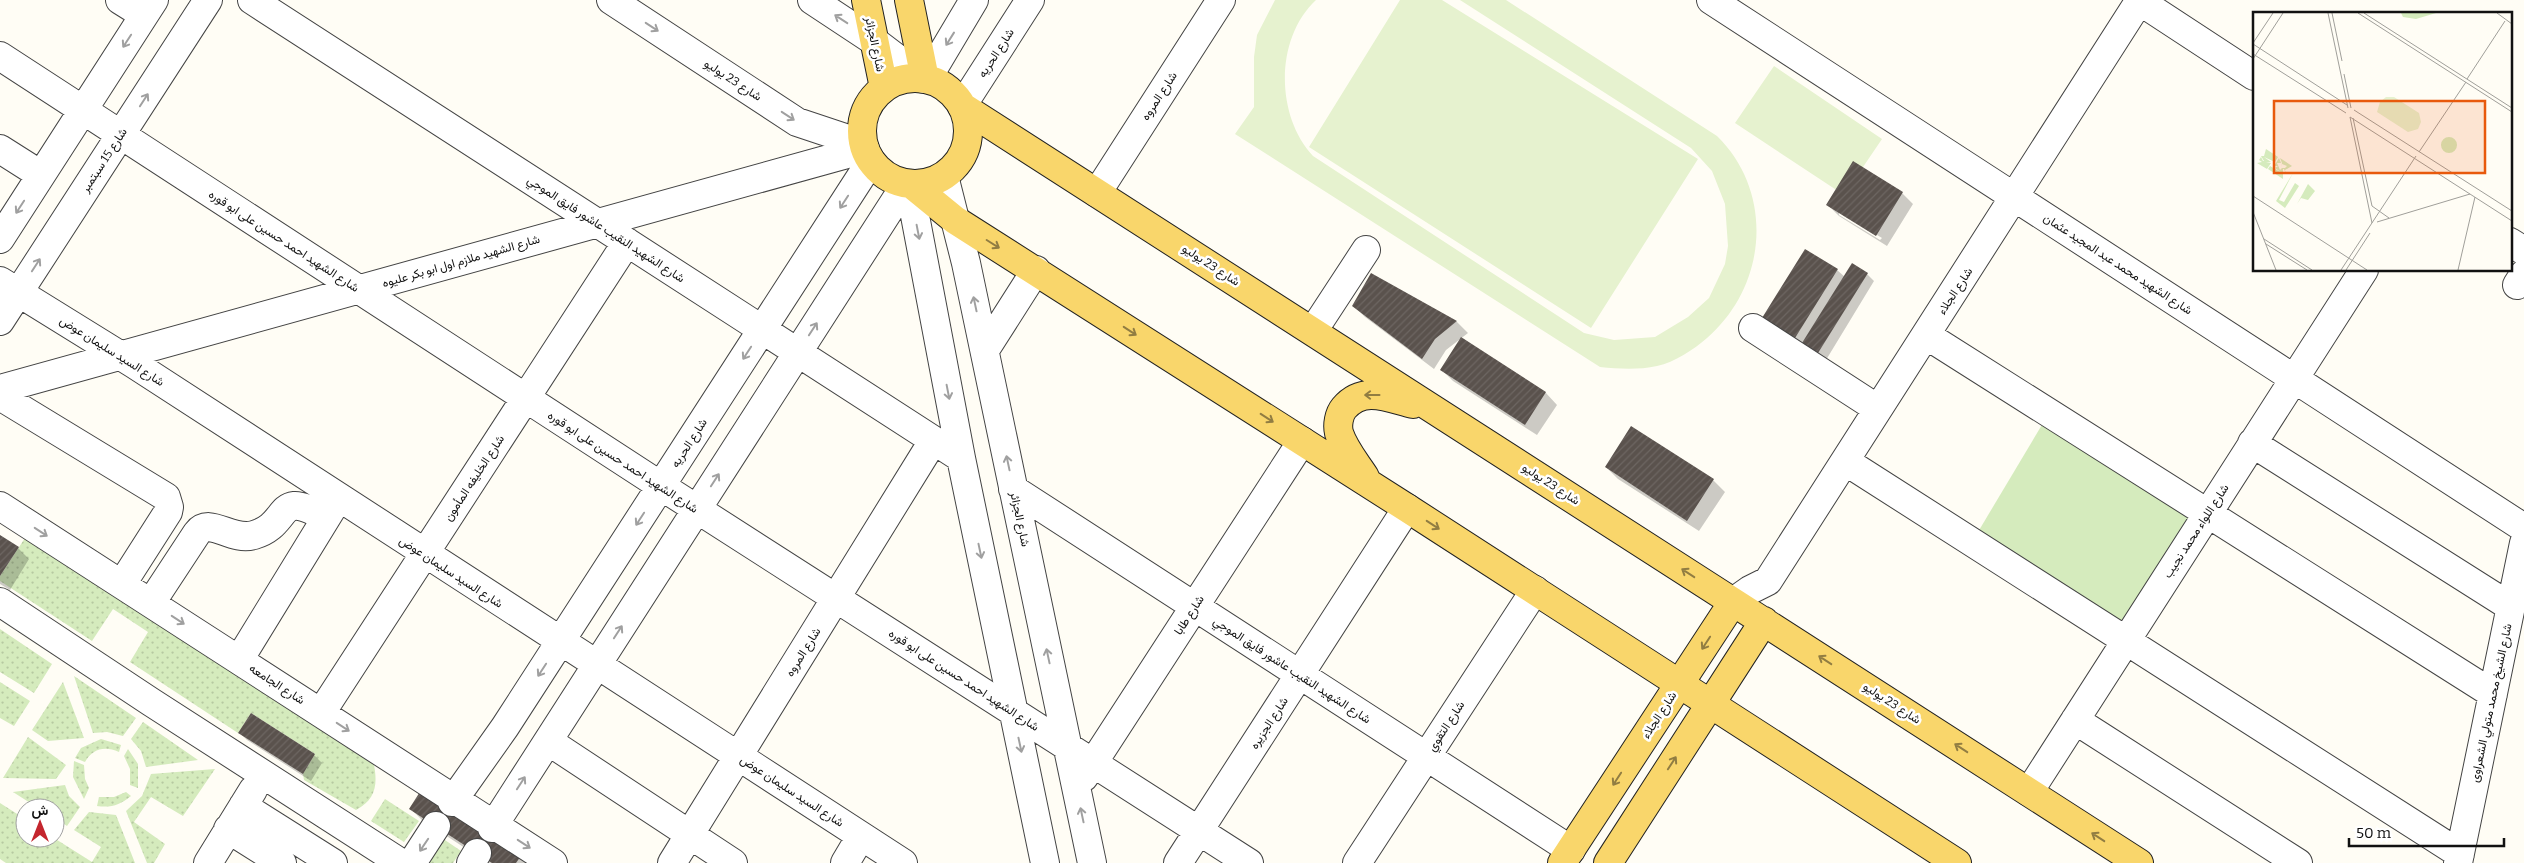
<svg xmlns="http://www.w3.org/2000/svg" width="2524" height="863" font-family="Bitter,Vazirmatn,serif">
	<defs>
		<pattern id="garden-dots" width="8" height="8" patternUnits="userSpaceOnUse" patternTransform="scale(1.25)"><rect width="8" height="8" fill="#d5ebbd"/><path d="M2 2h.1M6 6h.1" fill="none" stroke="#b6c8a1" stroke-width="1.8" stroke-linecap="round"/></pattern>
		<pattern id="building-hatch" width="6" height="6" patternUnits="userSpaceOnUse" patternTransform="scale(1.25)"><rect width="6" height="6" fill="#5a524d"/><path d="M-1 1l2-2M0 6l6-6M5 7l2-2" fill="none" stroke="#6d6662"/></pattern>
	</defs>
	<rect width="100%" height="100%" fill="#fffdf5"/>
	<path fill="#d5ebbd" d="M2049 413 2207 513 2126 640 1972 542Z"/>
	<path fill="url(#garden-dots)" d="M25 538 374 765C378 786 375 800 356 810L304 780 303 774 315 754 251 713 238 733 130 662 148 632 113 609 92 641 0 581V576Z
		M0 629 52 664 34 693 0 672Z
		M74 676 136 718 123 736 107 732 93 733Z
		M0 682 30 701 14 726 0 718Z
		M63 682 84 738 48 741 32 730Z
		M143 722 198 760 146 767 141 751 131 739Z
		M28 737 66 765 56 779 3 778Z
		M101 739 121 745 119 752C105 746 93 748 85 762L75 758 81 748Z
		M128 749 138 764V788L130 785V769L124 756Z
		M74 761 84 765 85 779 89 788 84 799 73 777Z
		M215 769 183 816 151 797 134 822 165 844 154 863H147L126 811 142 796 151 774Z
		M65 785 69 796 80 807 67 826 55 818V808H38L13 792Z
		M126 792 131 796C120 805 111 808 97 806L99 797H114Z
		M385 799 419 821 404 842 371 821Z
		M0 803 25 819V838H54L92 862 101 847 74 830 89 812 116 815 135 863H6L0 859Z
		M442 838 461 851 453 863H427Z"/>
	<path fill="#e6f2cf" d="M1275 0H1316C1275 38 1275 115 1313 156L1584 333 1614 340 1655 337 1688 317 1709 298 1725 264 1728 246 1725 204 1712 171 1691 148 1460 0H1506L1717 136C1775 193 1767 286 1707 338 1693 350 1675 362 1657 366 1639 370 1619 369 1600 367L1235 134 1254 107V57L1257 35Z
		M1400 0H1442L1698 159 1591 328 1309 147Z
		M1774 66 1882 139 1844 195 1735 123Z"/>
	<path fill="#0003" fill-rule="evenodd" d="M1902 193 1913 204 1887 246 1839 216 1828 205ZM1839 212 1882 238 1880 240 1839 215Z
		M1837 270 1845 277 1867 274 1874 281 1826 360 1775 329 1764 318Z
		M1372 275 1457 322 1468 333 1446 350 1434 369 1365 317 1354 306Z
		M1462 339 1546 393 1557 405 1537 435 1453 381 1442 370Z
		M1632 428 1713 480 1725 492 1699 531 1618 479 1606 467Z
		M0 536 18 548 29 559 10 590 0 584Z
		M251 715 314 755 322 763 311 781 247 740 240 733Z
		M411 809 535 863H488L422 820Z"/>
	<path fill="url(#building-hatch)" d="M1853 161 1903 192 1876 236 1826 205Z
		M1805 249 1838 269 1795 338 1762 318Z
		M1852 263 1868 273 1818 353 1802 343Z
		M1371 273 1457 321 1435 339 1422 359 1352 306Z
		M1461 337 1546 392 1525 425 1440 370Z
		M1631 426 1714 479 1687 521 1605 467Z
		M0 535 19 547 0 576Z
		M251 713 315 754 303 774 238 733Z
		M425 784 525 850 516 863H492L409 809Z"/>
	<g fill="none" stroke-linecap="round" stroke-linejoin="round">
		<g stroke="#444" stroke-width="30">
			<path id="minor" d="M120 0 144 15
				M252 0 961 458
				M611 0 797 122 863 144
				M812 0 874 41 924 79
				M1711 0 2524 528
				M2138 0 2254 76
				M0 56 661 486 1249 863
				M927 79 974 0
				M962 106 1030 0
				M0 149 41 175
				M944 176 966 263 1092 863
				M909 184 961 458 1045 863
				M1097 193 1221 0
				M0 239 154 0
				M2510 242 2524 251
				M0 281 134 364 903 863
				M2517 285 2524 274
				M0 321 208 0
				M1753 328 1878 409
				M1313 331 1366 250
				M1926 335 2493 694
				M985 350 1036 270
				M0 389 865 149
				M0 396 166 497 169 507 168 512 122 584
				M2252 443 2511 607
				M1845 461 2460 854
				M1013 489 1571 850
				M0 506 553 863
				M0 602 151 702 401 863
				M1733 602 1750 590 1768 581 2140 0
				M151 603 197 533C210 516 231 542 254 535 292 524 274 487 326 518
				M239 660 336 502
				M321 713 627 242
				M2075 720 2298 863
				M548 741 733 863
				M1084 777 1302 441
				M2029 792 2364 270
				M452 802 505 727 871 161
				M243 806 333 863
				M492 828 906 184
				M228 829 282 863
				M208 863 253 790
				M412 863 436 826
				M471 863 477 853
				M672 863 933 441
				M845 863 861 836
				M1178 863 1407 508
				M1357 863 1535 590
				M2458 863 2524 543"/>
		</g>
		<g stroke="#222" stroke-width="30">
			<path id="major" d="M866 0 884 88
				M909 0 925 79
				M862 131a53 53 0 1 1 106 0a53 53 0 1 1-106 0Z
				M963 107 2139 863
				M911 184 955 220 1407 508 1957 863
				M1365 477C1356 463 1344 449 1339 433 1337 425 1339 414 1344 408 1363 385 1389 398 1413 404
				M1562 863 1733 602
				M1608 863 1764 621"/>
		</g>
		<use href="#minor" stroke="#fff" stroke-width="28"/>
		<use href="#major" stroke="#f9d66b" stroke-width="28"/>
	</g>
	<defs><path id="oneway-shaft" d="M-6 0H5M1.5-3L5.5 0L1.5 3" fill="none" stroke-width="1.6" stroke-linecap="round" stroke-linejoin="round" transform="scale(1.25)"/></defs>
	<g stroke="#a0a0a0">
		<use href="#oneway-shaft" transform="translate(841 19) rotate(-147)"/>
		<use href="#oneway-shaft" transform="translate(652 27) rotate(33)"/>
		<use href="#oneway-shaft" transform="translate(950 39) rotate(122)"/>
		<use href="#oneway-shaft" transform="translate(127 41) rotate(123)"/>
		<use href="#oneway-shaft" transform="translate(144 100) rotate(-57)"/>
		<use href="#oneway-shaft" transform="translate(788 116) rotate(33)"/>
		<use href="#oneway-shaft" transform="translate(844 202) rotate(123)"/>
		<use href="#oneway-shaft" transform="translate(20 207) rotate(123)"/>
		<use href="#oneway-shaft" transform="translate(918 232) rotate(79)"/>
		<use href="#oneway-shaft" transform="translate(36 265) rotate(-57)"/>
		<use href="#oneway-shaft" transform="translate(975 304) rotate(-102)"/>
		<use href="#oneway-shaft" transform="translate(813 329) rotate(-57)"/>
		<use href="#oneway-shaft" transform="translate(747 353) rotate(123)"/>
		<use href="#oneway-shaft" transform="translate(948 392) rotate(79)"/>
		<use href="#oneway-shaft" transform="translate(1008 463) rotate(-102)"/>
		<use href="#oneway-shaft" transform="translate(715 480) rotate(-57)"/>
		<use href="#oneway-shaft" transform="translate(640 519) rotate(123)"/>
		<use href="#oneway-shaft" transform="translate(41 532) rotate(33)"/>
		<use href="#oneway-shaft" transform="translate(980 551) rotate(78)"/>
		<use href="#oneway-shaft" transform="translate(178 620) rotate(33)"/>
		<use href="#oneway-shaft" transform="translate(618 632) rotate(-57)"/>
		<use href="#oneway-shaft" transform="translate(1048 656) rotate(-102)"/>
		<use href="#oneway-shaft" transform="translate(542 670) rotate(123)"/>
		<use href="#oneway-shaft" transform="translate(343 727) rotate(33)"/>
		<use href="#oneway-shaft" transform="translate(1020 745) rotate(78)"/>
		<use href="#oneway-shaft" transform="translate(521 783) rotate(-57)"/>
		<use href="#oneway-shaft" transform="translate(1082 815) rotate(-102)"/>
		<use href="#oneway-shaft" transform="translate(524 844) rotate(33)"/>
		<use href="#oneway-shaft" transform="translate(424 845) rotate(124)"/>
	</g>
	<g stroke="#917d42">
		<use href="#oneway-shaft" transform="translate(993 244) rotate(32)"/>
		<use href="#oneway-shaft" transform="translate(1130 331) rotate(33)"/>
		<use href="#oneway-shaft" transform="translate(1372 395) rotate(-180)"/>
		<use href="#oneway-shaft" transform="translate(1267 418) rotate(33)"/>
		<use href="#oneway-shaft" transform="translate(1433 525) rotate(33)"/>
		<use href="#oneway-shaft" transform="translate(1688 573) rotate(-147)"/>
		<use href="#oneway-shaft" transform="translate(1706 643) rotate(123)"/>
		<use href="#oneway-shaft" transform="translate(1825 660) rotate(-147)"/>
		<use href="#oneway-shaft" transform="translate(1961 748) rotate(-147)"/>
		<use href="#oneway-shaft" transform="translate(1672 763) rotate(-57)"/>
		<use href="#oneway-shaft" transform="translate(1617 779) rotate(123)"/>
		<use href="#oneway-shaft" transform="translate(2098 837) rotate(-147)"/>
	</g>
	<g text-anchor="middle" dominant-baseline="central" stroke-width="5" stroke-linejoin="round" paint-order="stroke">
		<g font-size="12" fill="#111" stroke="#fff">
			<text transform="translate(875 44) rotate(78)">شارع الجزائر</text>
			<text transform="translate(996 53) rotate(-57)">شارع الحريه</text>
			<text transform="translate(733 80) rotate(33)">شارع 23 يوليو</text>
			<text transform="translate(1159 96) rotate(-57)">شارع المروه</text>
			<text transform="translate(104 160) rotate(-57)">شارع 15 سبتمبر</text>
			<text transform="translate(606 229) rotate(33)">شارع الشهيد النقيب عاشور فايق الموجي</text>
			<text transform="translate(284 241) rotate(33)">شارع الشهيد احمد حسين على ابو قوره</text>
			<text transform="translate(461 261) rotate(-16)">شارع الشهيد ملازم اول ابو بكر عليوه</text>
			<text transform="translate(2118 264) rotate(33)">شارع الشهيد محمد عبد المجيد عثمان</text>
			<text transform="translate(1211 265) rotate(33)">شارع 23 يوليو</text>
			<text transform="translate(1955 291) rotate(-57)">شارع الجلاء</text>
			<text transform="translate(112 351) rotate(32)">شارع السيد سليمان عوض</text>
			<text transform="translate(689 443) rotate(-57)">شارع الحريه</text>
			<text transform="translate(623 462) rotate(33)">شارع الشهيد احمد حسين على ابو قوره</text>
			<text transform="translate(474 478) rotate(-57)">شارع الخليفه المأمون</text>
			<text transform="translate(1551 484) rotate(33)">شارع 23 يوليو</text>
			<text transform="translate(1020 519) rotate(78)">شارع الجزائر</text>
			<text transform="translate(2196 531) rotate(-57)">شارع اللواء محمد نجيب</text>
			<text transform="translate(451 572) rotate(33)">شارع السيد سليمان عوض</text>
			<text transform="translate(1189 615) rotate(-57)">شارع طابا</text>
			<text transform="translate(803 652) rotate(-58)">شارع المروه</text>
			<text transform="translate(1292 670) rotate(33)">شارع الشهيد النقيب عاشور فايق الموجي</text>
			<text transform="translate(964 680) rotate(33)">شارع الشهيد احمد حسين على ابو قوره</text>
			<text transform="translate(277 684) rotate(33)">شارع الجامعه</text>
			<text transform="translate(1892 703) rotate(33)">شارع 23 يوليو</text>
			<text transform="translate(2491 703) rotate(-78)">شارع الشيخ محمد متولي الشعراوى</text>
			<text transform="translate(1659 715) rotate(-57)">شارع الجلاء</text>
			<text transform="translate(1269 723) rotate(-57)">شارع الجزيره</text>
			<text transform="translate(1446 726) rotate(-57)">شارع التقوي</text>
			<text transform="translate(792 791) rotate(33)">شارع السيد سليمان عوض</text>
		</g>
	</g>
	<g transform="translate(2253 12)">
		<rect width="259" height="259" fill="#fffdf5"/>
		<path d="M148 1H183L163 7 150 5ZM188 133a8 8 0 1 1 16 0a8 8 0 1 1-16 0Z" fill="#d5ebbd"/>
		<path d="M13 137 25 145 22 150 11 145 18 150 13 151H18L14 157 4 151 9 150 6 148 8 145 10 149H11L8 144H11ZM26 146 28 151H24L27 158 29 156H32L34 154 29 152 28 156 29 151 27 146 39 154 32 158 33 162 31 157H30V167L15 157 17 154 29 161 22 156 25 154H21ZM40 161 26 188 31 190 42 171 46 174 32 196 23 189ZM55 172 62 179 55 188 48 186 44 192Z" fill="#d5ebbd"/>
		<path d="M133 85H141L166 101 168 110 165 117 155 120 124 100 127 90Z" fill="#e6f2cf"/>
		<path fill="none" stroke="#a09f9a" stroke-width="1" d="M75 1 95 96M79 1 89 49M105 1 259 100M111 1 259 96M244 1 259 12M0 31 20 1M0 32 94 93M0 42 93 101M0 47 30 1M91 62 98 96M214 67 252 9M101 98 259 199M97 105 119 211M97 105 259 209M100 106 119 194 136 206M166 140 213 70M0 184 114 258M0 200 23 258M124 210 217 182M11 227 59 258M13 232 54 258M88 258 163 144M93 258 117 221M205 258 222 185"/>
		<path fill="#e8590c" fill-opacity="0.15" stroke="#e8590c" stroke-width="2.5" d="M21 89H232V161H21Z"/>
		<rect width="259" height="259" fill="none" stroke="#111" stroke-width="2.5"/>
	</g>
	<g transform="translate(40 823)"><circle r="24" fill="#ffffff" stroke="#a0a0a0"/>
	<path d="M0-4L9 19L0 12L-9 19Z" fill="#c4262e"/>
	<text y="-8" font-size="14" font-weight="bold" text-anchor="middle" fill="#111111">ش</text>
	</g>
	<path d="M2349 838v8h155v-8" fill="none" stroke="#111111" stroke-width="2.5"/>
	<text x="2356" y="838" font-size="15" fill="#111111" stroke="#ffffff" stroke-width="4" paint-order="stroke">50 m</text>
</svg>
